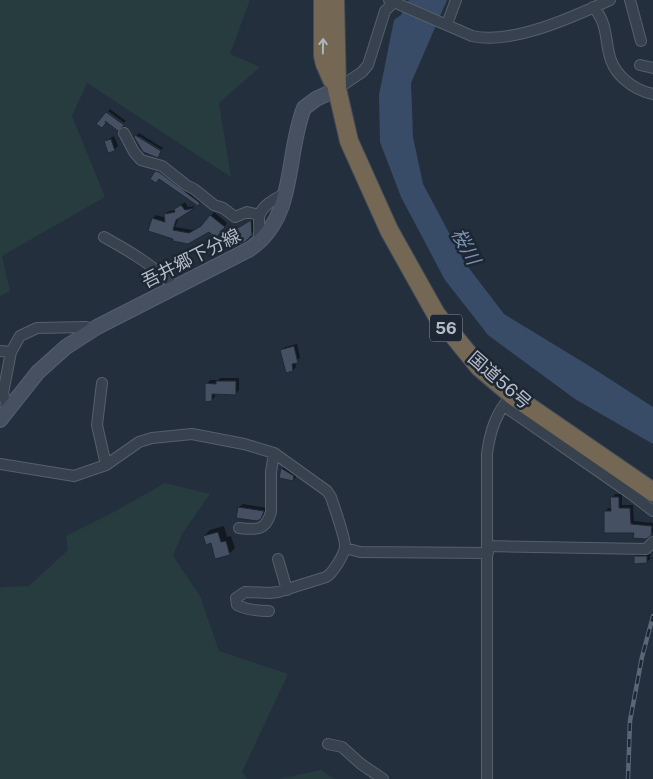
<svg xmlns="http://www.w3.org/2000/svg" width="653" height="779" font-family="'Public Sans','Noto Sans JP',sans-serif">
	<rect width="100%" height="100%" fill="#242f3e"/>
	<path fill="#263c3f" d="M0 0H250L230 54 260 67 219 103 231 177 87 83 72 116 105 197 2 256 10 291 0 296Z
		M165 483 210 494 182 534 173 556 200 596 219 651 288 674 242 772 248 779H0V589L1 587 29 586 68 550 66 536 112 513Z
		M321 770 335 779H278Z"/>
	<path fill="#394c67" d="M409 0H447L411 83 413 137 423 184 465 263 504 314 591 367 653 407V444L575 399 488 335 445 280 401 197 380 142 379 95 394 20 401 15Z"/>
	<path fill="#0007" d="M110 109 126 121 124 123 108 111Z
		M139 133 163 148 162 150 139 136V139L161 152 157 156 144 151 135 137Z
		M114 136 118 146 114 150 106 141Z
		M160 168 202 201 198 205 160 178 156 172Z
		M185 202 188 207 195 206 179 217 175 227 193 230 205 224 214 212 227 223 220 233 209 231 174 238 153 218 156 215 166 218 165 214 169 211 175 210Z
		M254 218 255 231 251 234 220 240Z
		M297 344 300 358 295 362 296 367 293 370 282 350 285 347Z
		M220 378H239V390L236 393H215V397L212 400 207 384 210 380H218Z
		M285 465 297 472V476L293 480 282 469Z
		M615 494H622V505H633L634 521 653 523V532L650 535 635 531 605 512 608 508H612V498Z
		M243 504 267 508 260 518 238 517 239 507Z
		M224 526 227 537 231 536 235 548 229 554 204 536 210 530Z
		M639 552 650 553V559L647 562 635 556Z"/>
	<path fill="#455162" stroke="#1f2835" d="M106 112 124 125 118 131 105 121 106 123 102 128 96 124Z
		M135 135 161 151 158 158 143 152 134 137Z
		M111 139 115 151 108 153 104 141Z
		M155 171 159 172 200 203 198 206 159 179 156 183 150 179Z
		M181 205 185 210 195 208 176 220 173 230 189 233 201 226 210 215 225 227 216 238 209 232 188 244 173 241V239L148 231 152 218 165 222 164 214 175 212 174 209Z
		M251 220 252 235 245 242 229 250 218 240Z
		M294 346 298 363 292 364 293 371 286 373 280 350Z
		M216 381H236V395L212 394V401L205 402V383L216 384Z
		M281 468 294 476 293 481 279 478Z
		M610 497H619V508H630L631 524 652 526 651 536 646 539 633 538 634 533H604V511H611Z
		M238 507 264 511 261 519 257 521 236 518Z
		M218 532 221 542 226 541 230 555 215 559 211 543 206 545 203 536Z
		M634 556H647V563L634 564Z"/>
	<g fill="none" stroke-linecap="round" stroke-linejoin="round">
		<g stroke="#565f6c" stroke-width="12">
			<path id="street" d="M389 0 472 36C512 45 573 17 610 0
				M630 0 641 41
				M593 7C615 30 598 57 625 80 633 87 643 92 653 94
				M447 24 456 0
				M640 65 653 68
				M337 89 362 72 368 65 385 11 393 3
				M124 133 134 152 141 160 162 166 186 185 194 189 214 205 223 208 235 217 247 212 259 215
				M104 237C129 251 155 266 175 287
				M258 244C260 235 259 228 259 220 258 207 276 198 286 193
				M0 351 11 352
				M102 383 97 425 106 465
				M504 406 631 494 653 511
				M8 409 3 393 11 352 20 336 37 328 86 327 89 331
				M0 464 74 476 106 465 139 442 152 438 192 434 244 444 274 453 327 491 331 497C334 507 346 539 345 547 344 555 333 573 326 577L278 592 270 593 245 592 236 598 237 605C247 610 258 611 269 611
				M239 528C256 530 266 531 271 512V472L274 453
				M488 546 646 549 653 542
				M345 548 360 552 488 553
				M278 559 287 590
				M328 744 342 747 361 764 383 779
				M487 779V454C490 431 496 412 512 395"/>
		</g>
		<g stroke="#565f6c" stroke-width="16">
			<path id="secondary" d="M0 420 38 372 66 347 97 327 250 249C297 217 285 156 304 108L316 99 337 89"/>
		</g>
		<g stroke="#434c59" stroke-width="20">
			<path id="highway" d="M323 0V56L325 64 332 80
				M335 0 337 89 349 141 389 230 436 314 479 367 512 395 653 492"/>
		</g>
		<use href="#street" stroke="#38414e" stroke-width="10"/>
		<use href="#secondary" stroke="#465061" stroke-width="14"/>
		<use href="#highway" stroke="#746855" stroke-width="18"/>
		<g stroke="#5a6575" stroke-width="4.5">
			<path id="rail" d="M628 779 630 721 642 657 653 616"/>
		</g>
		<use href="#rail" stroke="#1d2633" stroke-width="2.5" stroke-dasharray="8" stroke-linecap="butt"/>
	</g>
	<defs><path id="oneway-shaft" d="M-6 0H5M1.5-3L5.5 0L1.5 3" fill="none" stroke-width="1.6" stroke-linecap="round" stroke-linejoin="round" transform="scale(1.25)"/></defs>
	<use stroke="#aeb4bd" href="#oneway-shaft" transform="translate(323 46) rotate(-89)"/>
	<g text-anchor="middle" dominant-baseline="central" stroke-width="5" stroke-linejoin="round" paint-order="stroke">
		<rect fill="#1d2633" stroke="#878f9c" stroke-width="1" x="430" y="314.5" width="32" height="27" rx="4"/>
		<g font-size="16" font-weight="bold" fill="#b4bcc9">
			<text x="446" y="328">56</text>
		</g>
		<g font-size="18" fill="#b4bcc9" stroke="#1d2633">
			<text transform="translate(191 258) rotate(-27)">吾井郷下分線</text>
			<text transform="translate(500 380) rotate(41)">国道56号</text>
		</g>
		<g font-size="19" font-style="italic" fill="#7c92b1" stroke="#1d2633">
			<text transform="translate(466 246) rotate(61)">桜川</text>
		</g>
	</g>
</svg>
